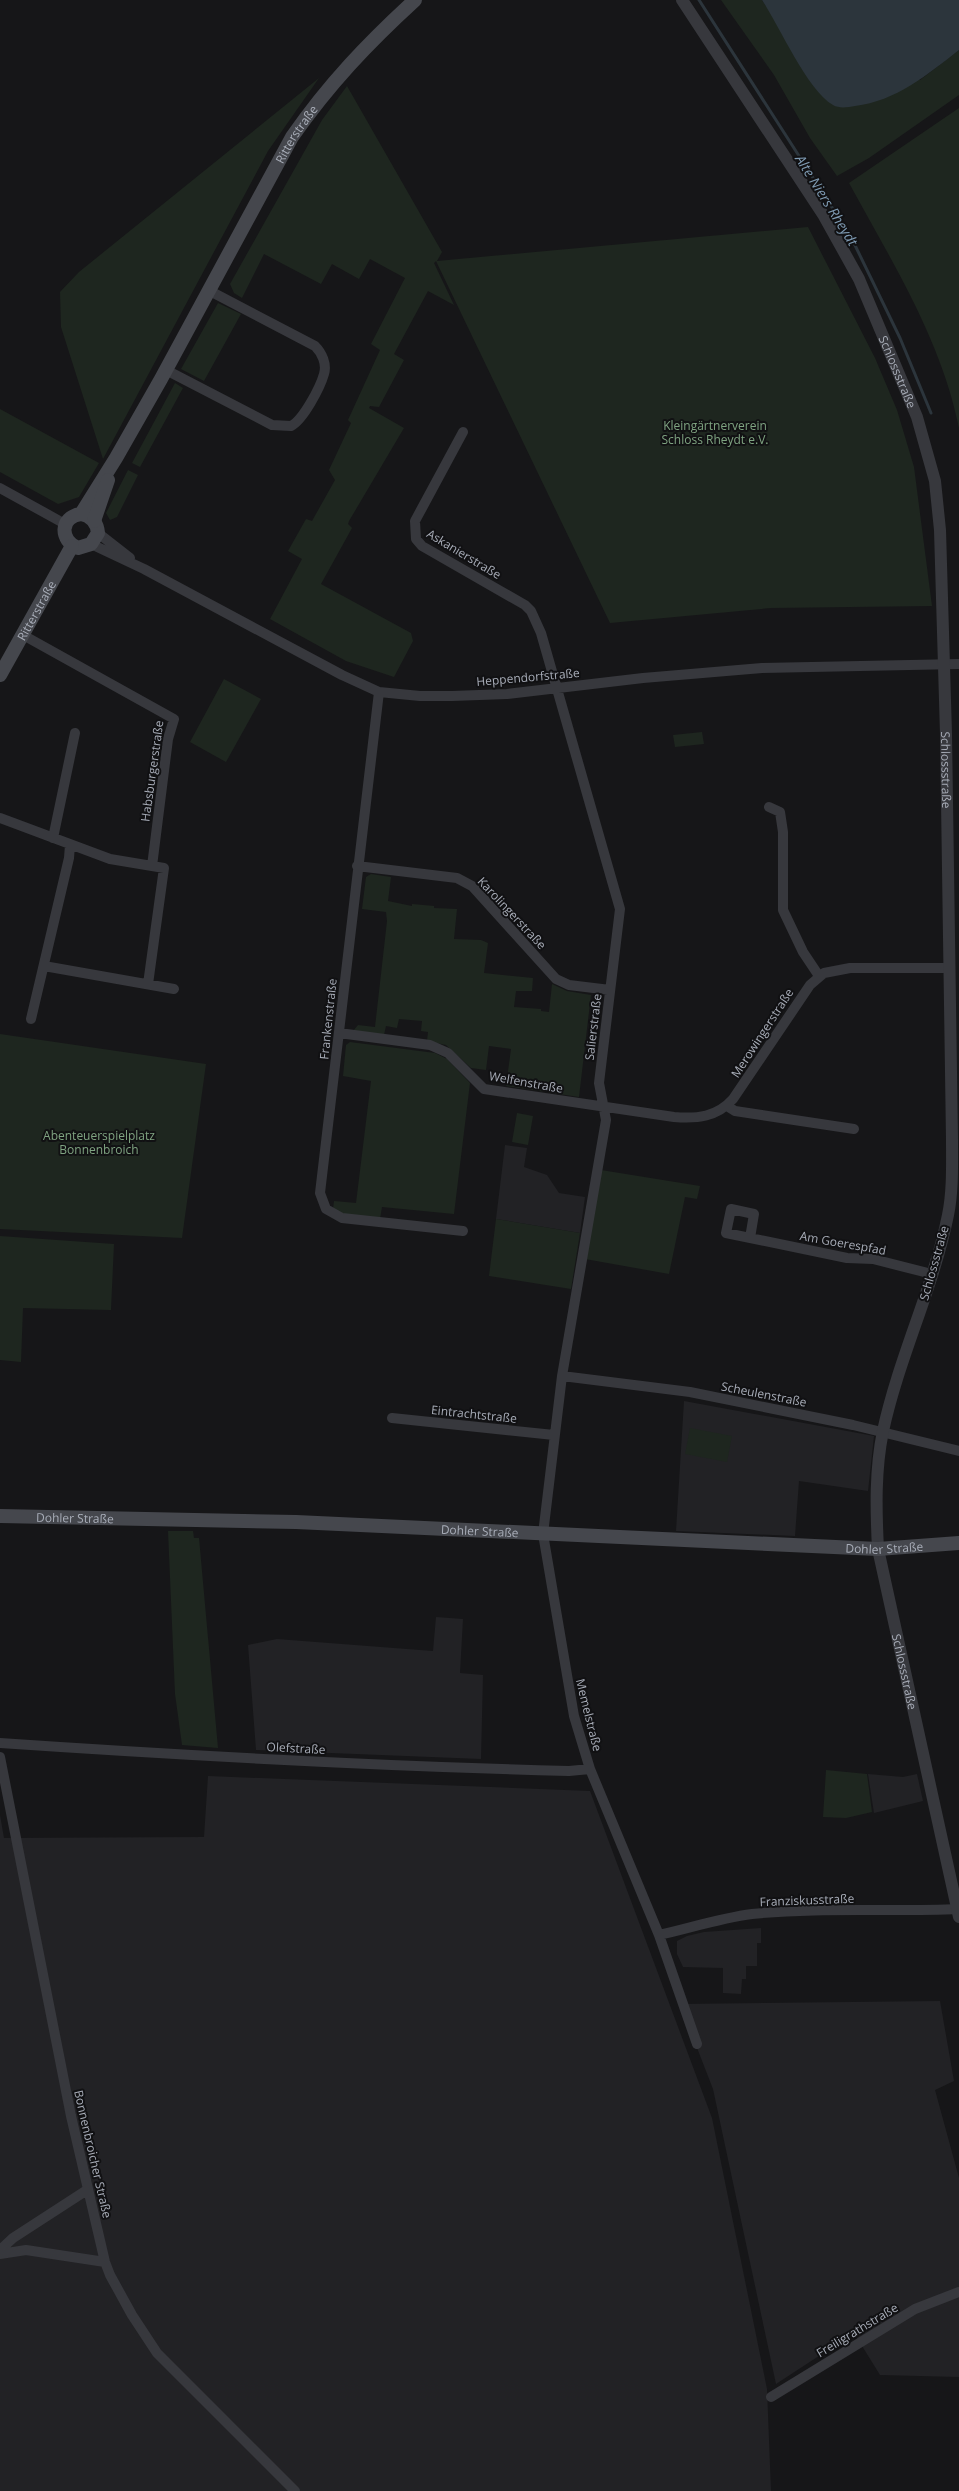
<svg xmlns="http://www.w3.org/2000/svg" width="959" height="2491" font-family="'Open Sans',sans-serif">
	<rect width="100%" height="100%" fill="#161618"/>
	<path fill="#222225" d="M505 1145 527 1148 524 1167 547 1175 559 1193 585 1197 580 1233 496 1219Z
		M684 1401 874 1436 868 1491 799 1481 795 1536 676 1531Z
		M436 1617 463 1619 460 1673 483 1675 481 1759 256 1750 248 1645 277 1639 433 1651Z
		M868 1774 903 1777 917 1774 923 1801 874 1813Z
		M208 1776 590 1791 712 2118 767 2389 771 2491H0V1815L4 1838 204 1837Z
		M761 1928V1943H757V1966H746V1979H742L741 1994 723 1993V1968L683 1967 677 1954V1941L687 1936 704 1932Z
		M940 2001 954 2081 935 2090 959 2178V2377L880 2375 854 2333 776 2384 713 2089 680 2004Z"/>
	<path fill="#1e261f" d="M721 0H762L766 6 920 80 959 50V95L869 158 837 176 810 138 774 75Z
		M319 78 268 151 103 459 61 327 60 292 79 272Z
		M347 86 442 252 437 261 808 227 875 358 897 410 914 467 932 606 771 608 610 623 436 261 434 263 454 305 428 291 394 354 404 360 379 407 370 406 369 408 404 428 349 521 348 524 352 528 321 584 411 633 413 641 394 677 346 661 270 619 302 559 288 551 306 519 312 521 335 480 329 470 351 423 348 420 380 350 371 344 405 278 370 259 359 279 332 264 321 284 264 254 242 298 234 293 230 284 322 120Z
		M959 108V428C941 339 892 262 849 183Z
		M218 303 241 314 204 381 181 369Z
		M175 383 183 388 140 467 132 463Z
		M0 409 99 463 79 497 58 504 0 472Z
		M128 470 138 475 117 517 110 520 106 513Z
		M224 679 261 699 226 762 190 742Z
		M702 732 704 744 675 747 673 735Z
		M371 874 391 877 388 901 412 906V904L434 906V908L457 909 454 939 481 940 488 943 484 973 533 978 532 991H516L514 1007 541 1009V1011L549 1012 552 984 567 991 591 995 579 1097 506 1086 511 1049 489 1046 486 1070 471 1068 446 1045 427 1041 428 1032 421 1031 422 1021 399 1019 397 1028 386 1026 384 1035 353 1031 358 1025 375 1027 387 921 386 912 362 909 366 877Z
		M0 1034 206 1064 182 1238 0 1229Z
		M350 1042 435 1053 447 1059 470 1083 454 1214 382 1207 380 1219 346 1215 333 1209 334 1201 356 1203 371 1081 343 1076 346 1045Z
		M517 1113 533 1116 528 1145 512 1142Z
		M601 1170 700 1186 697 1199 685 1197 669 1274 585 1259Z
		M496 1219 580 1233 571 1289 489 1276Z
		M0 1236 114 1244 111 1310 23 1308 21 1362 0 1360Z
		M690 1428 732 1436 727 1462 685 1454Z
		M168 1531H193L194 1538H199L218 1748 182 1745 175 1694Z
		M826 1770 867 1774 872 1812 846 1818 823 1817Z"/>
	<path fill="#2c353c" d="M762 0H959V50C927 75 896 101 855 106 848 107 840 109 833 105 807 90 780 27 762 0Z"/>
	<g fill="none" stroke-linecap="round" stroke-linejoin="round">
		<path stroke="#2c353c" stroke-width="3" d="M699 0 851 237 900 338 931 413"/>
		<path stroke="#37383d" stroke-width="10" d="M166 370 272 425 291 426C303 420 320 388 324 374 327 364 322 353 315 346L208 290
			M463 432 415 521 416 539 422 546 525 605 531 611 541 633 620 909 599 1083 606 1120 562 1376 543 1534 574 1716 590 1769 659 1935 697 2044
			M0 488 65 524
			M98 533 130 558
			M91 544 144 569 342 675 379 692 420 696H452L507 694 643 678 762 668 959 664
			M379 692 320 1193 326 1209 342 1218 463 1231
			M769 807 780 812 783 832V910L803 952 819 976
			M0 818 110 859 152 866 168 739 174 719 23 635
			M53 838 75 733
			M357 866 457 878 472 886 556 979 569 985 610 990
			M44 966 174 989
			M148 984 164 868 152 866
			M31 1019 69 858 70 845
			M339 1033 430 1045 448 1053 484 1089 674 1117C697 1119 717 1117 733 1099L810 985 824 973 850 968H950
			M727 1106 735 1111 854 1129
			M750 1238 754 1214 731 1209 726 1233 847 1258 873 1259 932 1274
			M562 1376 690 1392 853 1425 959 1451
			M392 1418 554 1435
			M0 1743C190 1756 379 1766 569 1771L590 1769
			M0 1757 71 2116 105 2262 110 2275 132 2315 157 2353 295 2491
			M659 1935C690 1928 721 1918 752 1914 821 1907 890 1912 959 1909
			M0 2250 13 2238 87 2190
			M0 2254 26 2250 105 2262
			M771 2397 915 2309 959 2292"/>
		<path stroke="#37383d" stroke-width="12" id="s1" d="M682 0 824 216 859 279 917 417 935 481 940 530 946 734 952 1139C952 1164 953 1191 948 1215 933 1289 899 1357 883 1431 875 1470 876 1509 878 1549L959 1917"/>
		<g stroke="#45474d" stroke-width="14">
			<path id="s2" d="M81 514C91 516 97 522 98 533L91 544 78 548C60 541 59 517 81 514L116 458 161 379 292 137C329 84 368 43 415 0"/>
			<path d="M94 521 108 480"/>
			<path id="s3" d="M0 675 72 546"/>
			<path id="s4" d="M0 1516 296 1522 878 1549 959 1543"/>
		</g>
	</g>
	<g text-anchor="middle" dominant-baseline="central" stroke-width="4" stroke-linejoin="round" paint-order="stroke">
		<g font-size="12" fill="#a8adb8" stroke="#111113">
			<text stroke="none"><textPath href="#s2" startOffset="540">Ritterstraße</textPath></text>
			<text stroke="none"><textPath href="#s1" startOffset="431">Schlossstraße</textPath></text>
			<text transform="translate(464 554) rotate(31)">Askanierstraße</text>
			<text stroke="none"><textPath href="#s3" startOffset="74">Ritterstraße</textPath></text>
			<text transform="translate(528 677) rotate(-5)">Heppendorfstraße</text>
			<text stroke="none"><textPath href="#s1" startOffset="836">Schlossstraße</textPath></text>
			<text transform="translate(152 771) rotate(-82)">Habsburgerstraße</text>
			<text transform="translate(512 913) rotate(47)">Karolingerstraße</text>
			<text transform="translate(328 1019) rotate(-84)">Frankenstraße</text>
			<text transform="translate(593 1027) rotate(-83)">Salierstraße</text>
			<text transform="translate(762 1033) rotate(-57)">Merowingerstraße</text>
			<text transform="translate(526 1082) rotate(10)">Welfenstraße</text>
			<text transform="translate(843 1243) rotate(10)">Am Goerespfad</text>
			<text transform="translate(934 1263) rotate(-74)">Schlossstraße</text>
			<text transform="translate(764 1394) rotate(11)">Scheulenstraße</text>
			<text transform="translate(474 1414) rotate(6)">Eintrachtstraße</text>
			<text stroke="none"><textPath href="#s4" startOffset="75">Dohler Straße</textPath></text>
			<text stroke="none"><textPath href="#s4" startOffset="480">Dohler Straße</textPath></text>
			<text stroke="none"><textPath href="#s4" startOffset="885">Dohler Straße</textPath></text>
			<text stroke="none"><textPath href="#s1" startOffset="1751">Schlossstraße</textPath></text>
			<text transform="translate(589 1715) rotate(76)">Memelstraße</text>
			<text transform="translate(296 1748) rotate(3)">Olefstraße</text>
			<text transform="translate(807 1900) rotate(-2)">Franziskusstraße</text>
			<text transform="translate(93 2154) rotate(77)">Bonnenbroicher Straße</text>
			<text transform="translate(857 2330) rotate(-31)">Freiligrathstraße</text>
		</g>
		<g font-size="12" fill="#7fa381" stroke="#111113">
			<text x="715" y="425">Kleingärtnerverein<tspan x="715" dy="14">Schloss Rheydt e.V.</tspan></text>
			<text x="99" y="1135">Abenteuerspielplatz<tspan x="99" dy="14">Bonnenbroich</tspan></text>
		</g>
		<g font-size="14" font-style="italic" fill="#7f9bb3" stroke="#111113">
			<text transform="translate(827 200) rotate(58)">Alte Niers Rheydt</text>
		</g>
	</g>
</svg>
